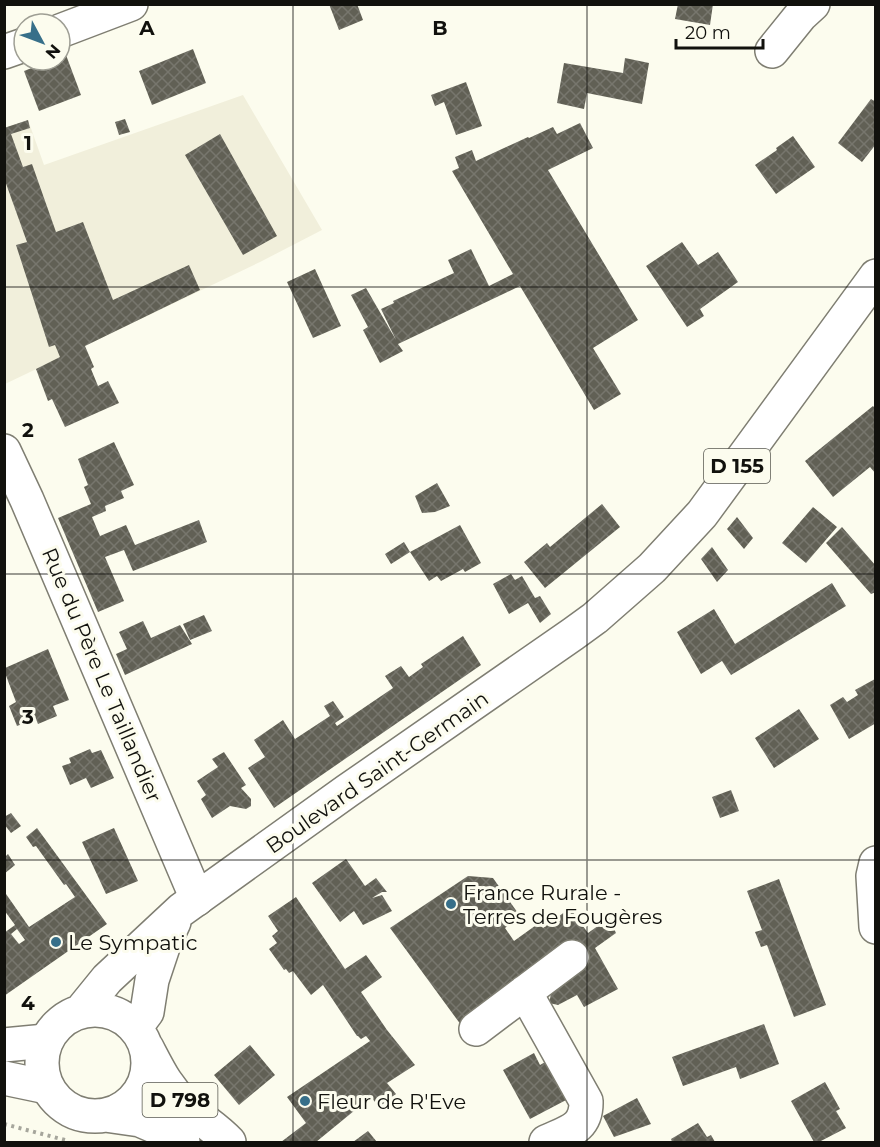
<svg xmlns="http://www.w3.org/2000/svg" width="880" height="1147" font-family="Montserrat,sans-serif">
	<defs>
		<pattern id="building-cross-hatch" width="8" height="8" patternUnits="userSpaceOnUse" patternTransform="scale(1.5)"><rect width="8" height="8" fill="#616055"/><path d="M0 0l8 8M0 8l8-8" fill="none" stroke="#77766d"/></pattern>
	</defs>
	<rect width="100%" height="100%" fill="#fcfcee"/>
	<path fill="#f1efdb" d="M243 95 322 230 260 262 5 384V128L28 120 44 165Z"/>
	<path fill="url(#building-cross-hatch)" fill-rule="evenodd" d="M329 4H357L363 20 339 30Z
		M678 4H713L710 25 675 19Z
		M193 49 206 83 152 105 139 71Z
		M66 55 81 95 39 111 24 71 52 60H60V57Z
		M625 58 649 63 642 104 587 93 584 109 557 103 564 63 623 73Z
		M466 82 482 126 456 135 444 102 435 106 431 95Z
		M871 99 876 102V144L862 162 838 143Z
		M125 119 130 132 119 135 115 122Z
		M28 120 30 128 11 134 23 167 32 164 56 232 83 222 113 300 189 265 200 290 85 346 94 367 91 369 98 386 108 381 119 403 65 427 52 399 48 401 36 369 60 357 55 345 49 347 16 245 27 242 4 178V128Z
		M580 123 593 148 548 170 638 320 593 348 621 394 594 410 520 286 398 344 403 351 380 363 363 330 368 327 351 295 366 288 396 340 381 309 394 303 393 301 454 273 448 260 471 249 489 286 513 274 452 171 459 168 455 157 472 150 476 161 528 137 529 138 553 127 557 134Z
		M220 134 277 236 243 255 185 155Z
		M793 136 815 167 776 194 755 165 777 150 776 148Z
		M682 242 698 265 718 252 738 282 700 309 704 316 687 327 646 266Z
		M315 269 341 326 313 338 287 282Z
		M873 406 876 409V474L870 467 833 497 805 461Z
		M114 442 134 485 121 491 124 498 105 506 106 511 92 517 100 536 126 525 135 545 199 520 207 542 133 571 124 550 105 557 124 601 98 612 58 518 91 504 84 487 88 485 78 459Z
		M437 483 450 506 435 512 422 513 415 496Z
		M602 504 620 527 545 588 524 562 547 543 550 547Z
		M813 507 837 527 806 563 782 543Z
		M737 517 753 538 744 549 727 529Z
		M460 525 481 563 465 572 463 569 441 581 437 576 429 581 410 552Z
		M842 527 876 566V592L871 594 826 543Z
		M404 542 410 552 391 564 385 554Z
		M712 547 728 570 717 582 701 559Z
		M511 574 515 580 522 576 535 598 540 596 551 614 540 623 528 603 509 614 493 584Z
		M832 583 846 606 731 675 722 661 701 674 677 632 714 609 735 644Z
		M204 615 212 631 190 640 183 624Z
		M143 621 151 638 180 625 192 644 125 675 116 654 127 649 119 632Z
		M463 636 481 665 274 808 248 768 265 757 254 740 283 720 295 739 330 716 324 706 333 701 344 717 335 723 337 726 393 688 385 676 401 666 409 677 423 667 421 664Z
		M48 649 69 700 53 706 57 716 38 724 36 719 17 726 9 706 16 702 5 673V668Z
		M875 679 876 723 849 739 830 705 843 697 847 702 858 695 855 690Z
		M799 709 819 739 774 768 755 738Z
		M90 749 92 753 101 750 114 778 91 788 86 778 70 785 62 766 71 763 69 758Z
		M224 752 246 785 241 788 251 799V806L246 809 230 806 212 818 201 799 206 795 197 781 218 767 212 759Z
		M731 790 739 811 720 818 712 797Z
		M11 813 21 826 11 833 4 824V817Z
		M37 828 107 924 4 996V933L15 925 4 910V891L29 927 75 897 66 884 64 885 36 846 33 847 26 837ZM17 929 25 940 19 944 11 934Z
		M114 828 138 881 106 894 82 842Z
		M8 854 15 865 4 874V858Z
		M346 859 365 886 376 878 387 892H382L372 898 382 895 392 911 363 925 354 911 340 922 312 883Z
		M468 876 493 878 520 916 505 928 514 941 539 923 543 928 570 908 588 933 609 918 616 933 595 948 618 989 584 1007 577 995 558 1005 549 1003 554 980 461 1025 390 928Z
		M779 879 826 1005 794 1017 767 945 761 947 755 932 762 930 747 891Z
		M296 897 345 969 366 955 382 977 361 992 387 1030 415 1065 387 1083 396 1094 379 1107 371 1097 316 1142H281L306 1123 287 1097 370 1041 366 1036 361 1039 358 1036H357L323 985 311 995 293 971 289 973 286 969 284 970 269 949 277 943 272 936 278 931 268 916Z
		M764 1024 779 1064 740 1079 736 1067 683 1086 672 1057Z
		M250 1045 275 1075 239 1105 214 1075Z
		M534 1053 540 1065 547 1061 568 1099 530 1119 503 1070Z
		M825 1082 840 1109 836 1111 846 1128 819 1142H814L791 1101Z
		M637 1098 651 1124 614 1137 603 1116Z
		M698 1123 707 1137 711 1135 715 1142H672L671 1139Z
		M368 1131 377 1142H353Z"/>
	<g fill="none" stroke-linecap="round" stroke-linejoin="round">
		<g stroke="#7f7e72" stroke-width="36">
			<path id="street" d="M60 31 131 4
				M772 51 801 15 813 4
				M4 52 24 45
				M4 451 27 500 197 899
				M876 863 873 876 876 927
				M525 992 586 1101C587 1129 567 1132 546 1142
				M476 1029 572 957"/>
		</g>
		<g stroke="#7f7e72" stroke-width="36">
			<path id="secondary" d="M4 1045 46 1041
				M4 1078 47 1087"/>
		</g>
		<g stroke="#7f7e72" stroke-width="36">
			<path id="primary" d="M42 1063a53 53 0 1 1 106 0a53 53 0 1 1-106 0Z
				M81 1011 107 979 181 910 347 791 573 634 595 618 652 568 702 514 876 276
				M135 1028 147 1012 152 980 165 941 174 922
				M147 1048C159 1071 167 1088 186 1106 200 1119 216 1128 229 1142
				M105 1115 140 1120 170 1133 183 1142"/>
		</g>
		<path stroke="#a6a69c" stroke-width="4" stroke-dasharray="3 4.5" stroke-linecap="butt" d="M4 1124 65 1140 68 1142"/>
		<use href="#street" stroke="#fff" stroke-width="33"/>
		<use href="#secondary" stroke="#fff" stroke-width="33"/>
		<use href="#primary" stroke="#fff" stroke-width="33"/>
	</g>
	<path fill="none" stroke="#11110d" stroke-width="1.5" stroke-opacity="0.55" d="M293 4V1142M587 4V1142M4 287H876M4 574H876M4 860H876"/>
	<g fill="#376f89" stroke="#fcfcee" stroke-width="2">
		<circle cx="451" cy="904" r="6"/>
		<circle cx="56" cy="942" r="6"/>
		<circle cx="305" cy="1101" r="6"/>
	</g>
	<g text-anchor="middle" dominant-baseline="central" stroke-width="6" stroke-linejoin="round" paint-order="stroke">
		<g fill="#fcfcee" stroke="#585850" stroke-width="1.5">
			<rect x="704" y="449" width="66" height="34" rx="4.5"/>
			<rect x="142.5" y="1083" width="75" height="34" rx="4.5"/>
		</g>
		<g font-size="20" font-weight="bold" fill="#11110d">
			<text x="737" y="466">D 155</text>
			<text x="180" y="1100">D 798</text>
		</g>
		<g font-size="21" fill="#11110d" stroke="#fcfcee">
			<text transform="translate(102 675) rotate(67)">Rue du Père Le Taillandier</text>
			<text transform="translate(377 772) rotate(-35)">Boulevard Saint-Germain</text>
		</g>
		<g font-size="21" fill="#11110d" stroke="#fcfcee" text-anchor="start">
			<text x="463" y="892">France Rurale -<tspan x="463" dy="24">Terres de Fougères</tspan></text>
			<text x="68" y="942">Le Sympatic</text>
			<text x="317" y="1101">Fleur de R'Eve</text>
		</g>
	</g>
	<g font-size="20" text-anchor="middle" font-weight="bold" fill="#11110d" stroke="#fcfcee" stroke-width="6" stroke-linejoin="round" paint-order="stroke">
		<text x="147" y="35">A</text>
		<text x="440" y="35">B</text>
		<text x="28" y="150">1</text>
		<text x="28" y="437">2</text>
		<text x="28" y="724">3</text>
		<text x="28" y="1010">4</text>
	</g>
	<rect width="880" height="1147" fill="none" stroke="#11110d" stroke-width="12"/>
	<g transform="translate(42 42) rotate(131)"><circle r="28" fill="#fcfcee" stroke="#9e9e94" stroke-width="1.5"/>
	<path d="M0-4.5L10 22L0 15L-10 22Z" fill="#376f89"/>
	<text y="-9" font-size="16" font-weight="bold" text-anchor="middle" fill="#11110d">N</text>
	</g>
	<path d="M676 39v9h87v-9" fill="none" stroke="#11110d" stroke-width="3"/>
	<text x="685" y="39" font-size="18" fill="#11110d" stroke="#fcfcee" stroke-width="4.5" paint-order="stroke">20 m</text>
</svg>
